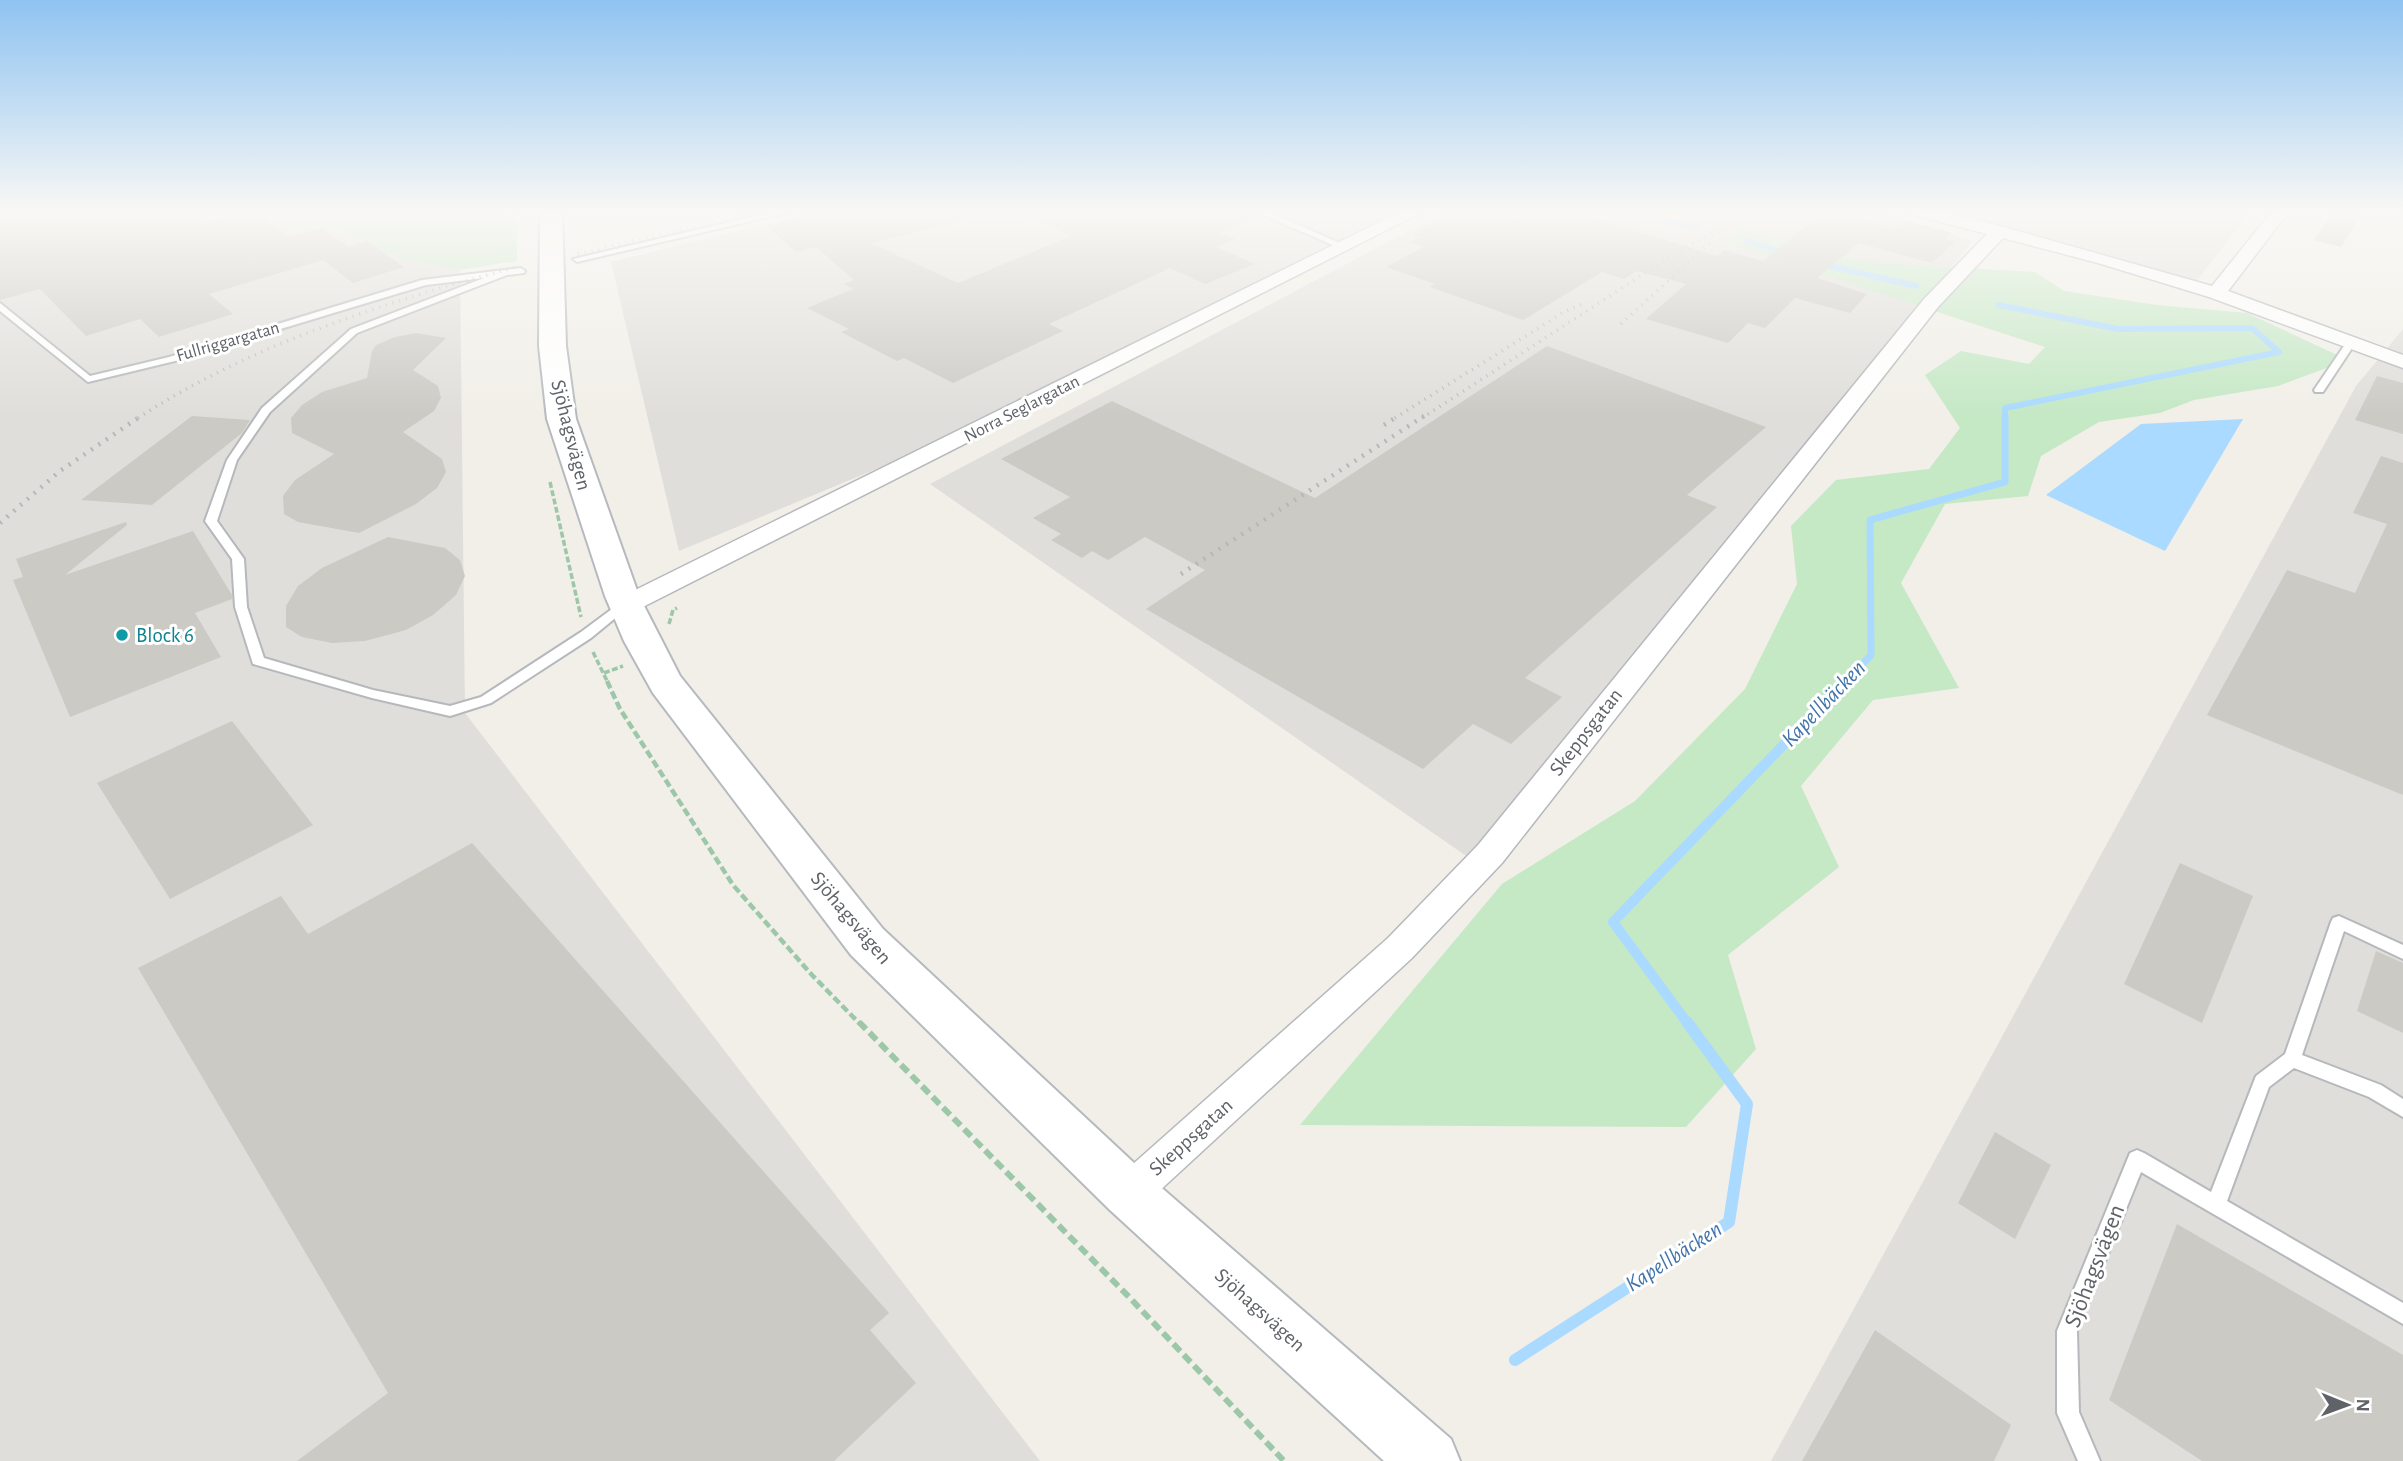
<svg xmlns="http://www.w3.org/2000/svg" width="2403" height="1461" font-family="'Alegreya Sans',sans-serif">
	<rect width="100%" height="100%" fill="#f1efe8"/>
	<path fill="#e0deda" d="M0 210H270L281 225 341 230 460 270 465 713 1040 1461H0Z
		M823 210H1410L958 435 679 551 611 262Z
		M1449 210H1870L1973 241 1472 860 930 484Z
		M1923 210H2252L2195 283Z
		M2403 329V1461H1771L2356 386Z"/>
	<path fill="#c5e8c5" d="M265 210H517V261L460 270 401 259 341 230 281 225Z
		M1741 228 1830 256 1910 265 2035 272 2064 291 2157 305 2247 313 2348 360 2278 386 2194 400 2160 413 2099 422 2041 456 2028 496 1945 504 1901 583 1959 688 1873 700 1801 786 1839 867 1728 955 1756 1049 1686 1127 1300 1125 1502 884 1635 801 1745 689 1797 584 1791 526 1836 480 1929 469 1960 428 1925 375 1961 351 2029 364 2045 347 1725 243Z"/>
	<path fill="#aadaff" d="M2243 419 2165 551 2046 495 2141 424Z"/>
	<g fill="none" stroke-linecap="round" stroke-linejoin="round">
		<path stroke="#aadaff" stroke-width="6" d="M1658 220 1699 227
			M1746 240 1787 254
			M1821 264 1916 286
			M1999 305 2118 329 2252 328 2279 352 2005 408V418"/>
		<path stroke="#aadaff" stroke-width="7" d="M1844 683 1871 655 1870 520 2005 482V416"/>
		<path stroke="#aadaff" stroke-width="10" d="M1688 1024 1613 922 1845 681"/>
		<path stroke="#aadaff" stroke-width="12" d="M1515 1360 1729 1222 1747 1104 1687 1022"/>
	</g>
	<path fill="#cccac5" d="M0 210H183L201 224 253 210 289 237 322 228 349 247 367 241 404 267 353 283 323 260 209 294 233 314 159 337 140 319 86 336 40 289 0 300Z
		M831 210H966L967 219 871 243 958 283 1071 236 1016 210H1250L1259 216 1218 232 1236 239 1216 247 1255 264 1205 284 1170 268 1049 324 1063 331 953 383 904 358 897 361 841 332 849 329 807 308 853 289 844 284 854 280 816 247 796 252 767 226Z
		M1471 210H1490L1520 220 1538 210H1566L1718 256 1724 250 1763 261 1827 210 1896 228 1905 220 1952 233 1945 239 1955 242 1932 263 1859 243 1817 278 1867 294 1850 313 1795 298 1765 328 1748 323 1728 343 1646 319 1686 284 1637 271 1624 279 1602 272 1523 320 1430 287 1435 284 1386 267 1423 247 1410 242 1420 237 1412 234 1451 214 1459 217Z
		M2335 210H2364L2341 247 2314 240Z
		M416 333 446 338 413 370 438 386 441 398 434 411 403 432 442 459 446 472 437 488 416 504 359 533 298 522 284 514 283 496 295 480 334 454 292 433 291 418 302 405 322 392 367 378 372 351 376 345 395 337Z
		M1547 346 1766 427 1687 495 1717 507 1525 678 1562 697 1511 744 1473 724 1423 769 1146 609 1205 570 1145 537 1108 560 1092 551 1082 558 1051 540 1061 534 1033 518 1070 497 1001 459 1112 401 1315 498Z
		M2377 376 2403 383V434L2355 420Z
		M192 416 250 420 242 433 152 505 81 500Z
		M2381 456 2403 463V795L2207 715 2287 570 2355 593 2387 524 2353 513Z
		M126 522 127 525 65 575 193 531 232 595V599L195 613 221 657 70 717 13 580 23 577 16 559Z
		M388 537 445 548 460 560 465 576 456 595 433 615 406 630 365 641 332 643 302 637 286 627V606L298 586 322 568Z
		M232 721 313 825 170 899 97 783Z
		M472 843 889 1313 870 1330 916 1383 834 1461H297L388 1393 138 968 281 896 308 934Z
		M2180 863 2253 896 2202 1023 2124 984Z
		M2376 951 2403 963V1033L2357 1011Z
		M1995 1132 2051 1165 2015 1239 1958 1203Z
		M2177 1224 2403 1355V1461H2202L2109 1400Z
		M1875 1330 2011 1425 1994 1461H1802Z"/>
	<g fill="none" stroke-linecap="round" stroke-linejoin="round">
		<g stroke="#b5b8bc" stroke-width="4">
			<path id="lane" d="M781 210H798L577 262 573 259Z
				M1252 210H1264L1349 247 1342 249Z
				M521 268 525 271 524 273 507 275 357 333 270 412 237 460 217 521 244 559 247 607 264 658 373 690 450 706 481 697 581 632 620 603H628L630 606 591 638 491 703 450 716 372 698 253 664 235 607 232 559 205 521 227 460 262 408 351 329 484 278 426 285 175 361 88 382 0 311V303L90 376 169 357 422 280Z
				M2348 340 2356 342 2323 392H2315L2314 390Z
				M2339 916 2403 945V959L2344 931 2302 1055 2381 1085 2403 1099V1117L2369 1097 2294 1068 2269 1087 2227 1201 2403 1303V1324L2141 1172 2077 1331 2079 1412 2100 1461H2078L2057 1413V1331L2130 1153 2137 1150 2144 1153 2211 1192 2256 1076 2285 1054 2331 922 2333 918Z"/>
		</g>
		<g stroke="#b5b8bc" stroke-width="3">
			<path id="street" d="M1404 210H1426L633 612 624 614 615 612 611 606 615 600Z
				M1908 210H1938L2000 226 2212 286 2273 210H2290L2228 291 2403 355V368L2209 297 2098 263 2003 238 1938 307 1502 863 1412 958 1143 1206 1129 1212 1115 1206 1109 1193 1115 1180 1388 938 1478 845 1924 299 1987 234 1910 214Z"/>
		</g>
		<g stroke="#b6babf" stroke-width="4">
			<path id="secondary" d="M540 210H562L566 346 576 419 639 596 680 676 883 929 1148 1176 1451 1439 1460 1461H1384L1110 1210 851 955 653 693 624 641 605 596 547 419 539 346Z"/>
		</g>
		<path stroke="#9cc7a9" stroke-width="3.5" stroke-dasharray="6 2.5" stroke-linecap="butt" d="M550 482 581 617
			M669 624 673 610 677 608
			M593 652 608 683
			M604 673 623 666"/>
		<path stroke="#9cc7a9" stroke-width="4.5" stroke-dasharray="8 3.5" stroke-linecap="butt" d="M607 681 620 709 733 885 812 975 860 1024"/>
		<path stroke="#9cc7a9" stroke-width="6" stroke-dasharray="10 5" stroke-linecap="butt" d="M859 1022 1131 1299 1284 1461"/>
		<use href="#lane" fill="#fff" fill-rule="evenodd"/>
		<use href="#street" fill="#fff" fill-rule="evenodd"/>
		<use href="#secondary" fill="#fff" fill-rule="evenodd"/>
		<path stroke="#b6b7b8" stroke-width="3.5" stroke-dasharray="1 6" stroke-linecap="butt" d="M578 254 763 210
			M1621 324 1714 239
			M138 418C255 342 387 302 520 266
			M1395 418 1564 312 1585 303
			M1422 418 1682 249 1761 210"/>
		<path stroke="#b6b7b8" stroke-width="4.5" stroke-dasharray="2 7" stroke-linecap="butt" d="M1384 425 1398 416
			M0 523 60 471 141 416
			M1181 574 1424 416"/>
	</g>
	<linearGradient id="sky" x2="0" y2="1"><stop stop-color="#8fc3f1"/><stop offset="0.51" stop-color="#f9f8f5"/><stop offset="1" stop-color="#f9f8f5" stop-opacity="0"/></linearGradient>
	<rect width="2403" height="415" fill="url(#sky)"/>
	<circle fill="#0f9aa8" stroke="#fff" stroke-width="2.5" cx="122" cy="635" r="7"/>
	<g text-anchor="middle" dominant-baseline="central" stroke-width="6" stroke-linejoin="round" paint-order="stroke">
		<g font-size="18" fill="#5f6368" stroke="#fff">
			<text transform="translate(228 342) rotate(-16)">Fullriggargatan</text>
			<text transform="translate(1022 409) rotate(-27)">Norra Seglargatan</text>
		</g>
		<g font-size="21" fill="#5f6368" stroke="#fff">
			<text transform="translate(571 435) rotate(76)">Sjöhagsvägen</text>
			<text transform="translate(1586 732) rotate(-52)">Skeppsgatan</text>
			<text transform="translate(851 918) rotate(50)">Sjöhagsvägen</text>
			<text transform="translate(1191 1137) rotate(-42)">Skeppsgatan</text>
			<text transform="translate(1260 1310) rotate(42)">Sjöhagsvägen</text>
		</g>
		<g font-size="21" fill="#0d838f" stroke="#fff" text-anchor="start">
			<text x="136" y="635">Block 6</text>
		</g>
		<g font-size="23" font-style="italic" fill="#4174aa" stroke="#fff">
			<text transform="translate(1824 704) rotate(-46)">Kapellbäcken</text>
			<text transform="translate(1674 1257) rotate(-33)">Kapellbäcken</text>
		</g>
		<g font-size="24" fill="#5f6368" stroke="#fff">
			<text transform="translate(2095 1266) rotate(-69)">Sjöhagsvägen</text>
		</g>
	</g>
	<g transform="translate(2347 1405) rotate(91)" stroke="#ffffff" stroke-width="5" paint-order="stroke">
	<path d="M0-5L12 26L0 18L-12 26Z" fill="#5f6368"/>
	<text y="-10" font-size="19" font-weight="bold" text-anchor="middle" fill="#5f6368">N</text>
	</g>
</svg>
